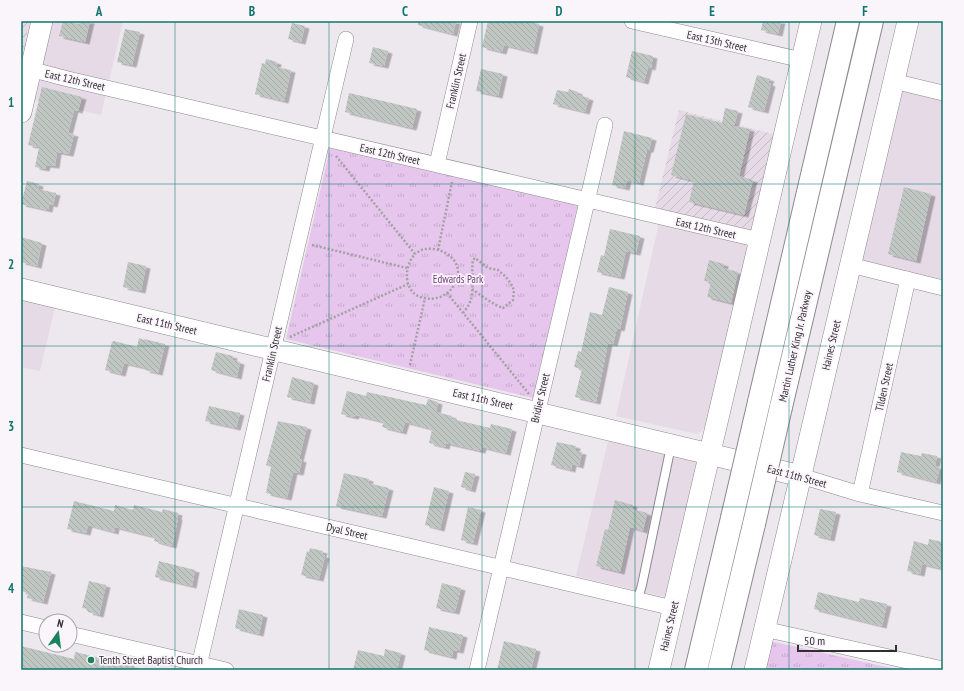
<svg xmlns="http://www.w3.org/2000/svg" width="964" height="691" font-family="'PT Sans Narrow',sans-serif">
	<defs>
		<pattern id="industrial-furrows" width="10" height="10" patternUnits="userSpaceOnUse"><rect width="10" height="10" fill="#e5dae6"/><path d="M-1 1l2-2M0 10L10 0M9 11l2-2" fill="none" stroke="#c5bbc6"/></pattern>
		<pattern id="grass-tufts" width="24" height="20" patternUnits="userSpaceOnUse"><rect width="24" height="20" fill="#e6c6ec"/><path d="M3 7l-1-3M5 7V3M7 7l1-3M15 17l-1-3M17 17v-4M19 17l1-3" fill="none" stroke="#c6aacb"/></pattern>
		<pattern id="building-back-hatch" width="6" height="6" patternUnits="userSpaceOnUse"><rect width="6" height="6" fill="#c0c7c3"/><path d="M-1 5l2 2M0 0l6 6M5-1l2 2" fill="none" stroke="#a5aba8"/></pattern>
		<filter id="shadow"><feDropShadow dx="4.5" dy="2.5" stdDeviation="0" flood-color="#0004"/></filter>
	</defs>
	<rect width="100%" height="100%" fill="#ede8ee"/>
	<path fill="#e5dae6" d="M53 21H123L101 115 34 100Z
		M899 90 943 100V271L941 279 859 260Z
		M662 209 754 232 708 423 701 432 697 434 616 416Z
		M21 298 55 307 40 371 21 367Z
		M609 437 695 460 698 469 668 598 576 576Z"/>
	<path fill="url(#industrial-furrows)" d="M21 21H30L22 58H21Z
		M679 110 777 135 754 232 655 208Z"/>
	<path fill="url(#grass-tufts)" d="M330 148 578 205 533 398 286 339Z
		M770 641 900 670H764Z"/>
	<path fill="url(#building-back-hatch)" filter="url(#shadow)" d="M63 21 79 24 80 21H90L85 42 59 36Z
		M418 21H456L453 34 418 25Z
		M488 21H526L539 24 533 52 504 45 502 52 482 47Z
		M763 21H781L778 34 761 30Z
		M292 23 305 26 301 42 288 39Z
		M125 29 140 32 132 65 117 62Z
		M373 47 388 51 384 66 369 63Z
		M632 51 653 56 651 68 648 67 644 82 626 77Z
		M266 59 277 62 276 67 291 70 284 101 255 94 262 63 265 64Z
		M481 69 503 74 498 96 476 91Z
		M757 75 770 79 768 83 771 84 764 111 748 107Z
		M42 87 82 97 78 111 74 110 68 133 74 134 69 154 57 152 55 166 46 165 45 169 35 167 39 147 28 145Z
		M569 89 578 92V95L589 98 585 112 553 104 557 90 568 92Z
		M349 93 417 109 412 128 345 112Z
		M725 108 738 111 734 126 750 129 739 176 753 180 744 215 689 202 694 181 671 175 686 114 722 123Z
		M624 131 652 138 649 150H647L639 183 627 180 625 188 612 185Z
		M27 181 39 184 38 189 56 193 53 205 49 204 48 210 21 204Z
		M904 187 931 194 916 261 888 254Z
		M610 229 640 236 636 253 626 251 620 277 597 272 601 255 604 256Z
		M21 237 42 243 37 266 21 262Z
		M709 260 724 264 723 268 738 272 731 303 707 297 711 282 704 281Z
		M128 262 146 266 141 291 123 287Z
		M609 287 628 292 620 329 617 328 613 344 608 343 596 402 575 397 582 369 574 367 578 351 581 352 590 312 602 315Z
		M139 338 144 340V339L165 344 158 373 145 370 146 368 124 363 121 374 105 370 112 342 114 341 137 347Z
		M216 352 233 356 232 360 240 362 237 377 211 370Z
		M292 377 314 383 310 402 287 397Z
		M347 391 366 396 367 392 426 405 428 399 438 402 436 412 452 416V419L490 428 491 424 512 429 506 453 482 447 481 451 446 443 445 447 429 443 432 429 405 422 402 432 382 427 384 422 355 415 354 417 341 414Z
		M209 406 240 413 236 428 205 421Z
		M278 421 307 427 299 459 302 460 299 473 293 472 287 498 266 493 271 467 266 465Z
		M557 442 576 446 575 451 582 452 579 466 572 464 571 470 551 465Z
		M901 452 921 456 922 453 937 456 935 466 940 467 936 482 897 472Z
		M465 472 475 474 471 490 461 487Z
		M344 473 369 479 368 483 389 488 382 516 336 506Z
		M434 487 449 491 440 529 425 525Z
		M615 500 633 505 632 509 647 513 643 531 630 527 620 572 596 566 605 529 608 530Z
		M74 501 114 511 115 505 133 510 134 505 162 512 163 509 178 513 177 517 178 518 172 546 154 541 155 537 115 527 114 532 88 525 86 533 67 529Z
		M468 507 481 510 473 543 461 540Z
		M820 509 836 512 830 539 814 535Z
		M929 539 943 542V569L922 564 920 574 907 571 914 541 928 545Z
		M310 548 323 551 322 555 325 556 319 579 301 575 307 551 309 552Z
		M159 561 195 570 192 586 155 577Z
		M21 566 51 572 43 602 27 598 28 593 21 591Z
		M89 581 106 585 99 615 88 612V609L82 608Z
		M442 583 461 588 455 612 436 608Z
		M818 592 859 602 860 598 887 604 882 626 814 609Z
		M239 609 263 615 259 634 235 628Z
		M429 627 463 635 459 651 453 650 452 657 424 650Z
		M504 641 536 649 531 670H497Z
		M21 646 74 659 75 652 134 666V670H21Z
		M385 649 401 653 397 670H353L358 650 384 656Z"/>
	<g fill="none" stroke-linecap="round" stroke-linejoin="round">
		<g stroke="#8e898f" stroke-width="10">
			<path id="lane" d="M638 599 642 585 671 446"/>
		</g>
		<g stroke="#8e898f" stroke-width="16">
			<path id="street" d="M632 21 802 60
				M22 67 68 79 760 240
				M893 81 943 93
				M437 164 470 21
				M850 265 943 288
				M21 455 673 608
				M801 476 860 494 943 513
				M860 494 908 279
				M21 622 46 628
				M764 629 943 669
				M70 634 226 670
				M198 670 346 39
				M477 670 605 125"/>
		</g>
		<g stroke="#8e898f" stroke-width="22">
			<path id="secondary" d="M21 112 42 21
				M21 289 801 476
				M659 670 811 21
				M755 670 908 21"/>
		</g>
		<g stroke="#8e898f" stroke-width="24">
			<path id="highway" d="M759 402 848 21
				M781 407 872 21
				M696 670 732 518
				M719 670 754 524"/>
		</g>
		<path stroke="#a4a1a5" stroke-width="2.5" stroke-dasharray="2 2" stroke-linecap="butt" d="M336 156 415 254C403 267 403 294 424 298 441 302 458 289 458 271 457 256 439 247 426 249 422 249 418 252 415 254
			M312 245 407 268
			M438 250 452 182
			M447 293 529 394
			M463 313C466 309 470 304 471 299 474 291 471 270 473 260L475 258 488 268 498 270 506 277 511 284 514 290 513 300 503 308C494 305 480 295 472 289
			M290 337 408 284
			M410 365 425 298"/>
		<use href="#lane" stroke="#fff" stroke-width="8"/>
		<use href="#street" stroke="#fff" stroke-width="15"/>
		<use href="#secondary" stroke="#fff" stroke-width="21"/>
		<use href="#highway" stroke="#fff" stroke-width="22"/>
		<g stroke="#8e898f" stroke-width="24" stroke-linecap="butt">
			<path id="highway-bridge" d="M732 518 759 402
				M754 524 781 407"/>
		</g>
		<use href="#highway-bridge" stroke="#fff" stroke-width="22"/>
	</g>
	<path fill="none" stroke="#0f766e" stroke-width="1" stroke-opacity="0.55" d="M175 21V670M329 21V670M482 21V670M635 21V670M789 21V670M21 184H943M21 346H943M21 507H943"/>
	<circle fill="#1b825c" stroke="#faf5fb" stroke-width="1.5" cx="91" cy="660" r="4"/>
	<g text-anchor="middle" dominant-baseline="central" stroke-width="3.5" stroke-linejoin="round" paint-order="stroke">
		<g font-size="11" fill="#302e31" stroke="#faf5fb">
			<text transform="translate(717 41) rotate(13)">East 13th Street</text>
			<text transform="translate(75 80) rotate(13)">East 12th Street</text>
			<text transform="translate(456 81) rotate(-77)">Franklin Street</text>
			<text transform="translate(390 154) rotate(13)">East 12th Street</text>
			<text transform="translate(706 228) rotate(13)">East 12th Street</text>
			<text transform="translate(167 324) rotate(13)">East 11th Street</text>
			<text transform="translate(831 345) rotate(-77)">Haines Street</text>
			<text transform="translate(795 346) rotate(-77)">Martin Luther King Jr. Parkway</text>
			<text transform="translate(272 354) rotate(-77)">Franklin Street</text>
			<text transform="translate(884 387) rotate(-78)">Tilden Street</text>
			<text transform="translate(540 398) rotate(-77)">Bridier Street</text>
			<text transform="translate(483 399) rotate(13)">East 11th Street</text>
			<text transform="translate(797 476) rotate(15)">East 11th Street</text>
			<text transform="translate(347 531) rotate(13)">Dyal Street</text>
			<text transform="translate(669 626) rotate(-77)">Haines Street</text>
		</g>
		<g font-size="11" fill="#733c7d" stroke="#faf5fb">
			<text x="458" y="279">Edwards Park</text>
		</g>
		<g font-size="11" fill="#302e31" stroke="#faf5fb" text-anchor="start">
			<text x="99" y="660">Tenth Street Baptist Church</text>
		</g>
	</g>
	<rect width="964" height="691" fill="none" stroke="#faf5fb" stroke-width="44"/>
	<g transform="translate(58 633) rotate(14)"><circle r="19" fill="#faf5fb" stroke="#a9a5aa"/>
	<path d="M0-3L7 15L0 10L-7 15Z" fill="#1b825c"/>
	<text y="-6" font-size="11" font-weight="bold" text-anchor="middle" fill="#302e31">N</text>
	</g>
	<path d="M798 645v6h98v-6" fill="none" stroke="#302e31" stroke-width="2"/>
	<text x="804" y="645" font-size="12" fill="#302e31" stroke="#faf5fb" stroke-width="3" paint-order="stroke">50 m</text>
	<rect x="22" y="22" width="920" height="647" fill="none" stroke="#0f766e" stroke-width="1.5"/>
	<g font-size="13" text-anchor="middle" font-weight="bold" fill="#0f766e">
		<text x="99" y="16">A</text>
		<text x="252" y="16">B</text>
		<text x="405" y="16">C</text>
		<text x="559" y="16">D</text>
		<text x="712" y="16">E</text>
		<text x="865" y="16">F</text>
		<text x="11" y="107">1</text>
		<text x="11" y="269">2</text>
		<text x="11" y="431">3</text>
		<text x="11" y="593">4</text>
	</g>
</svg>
